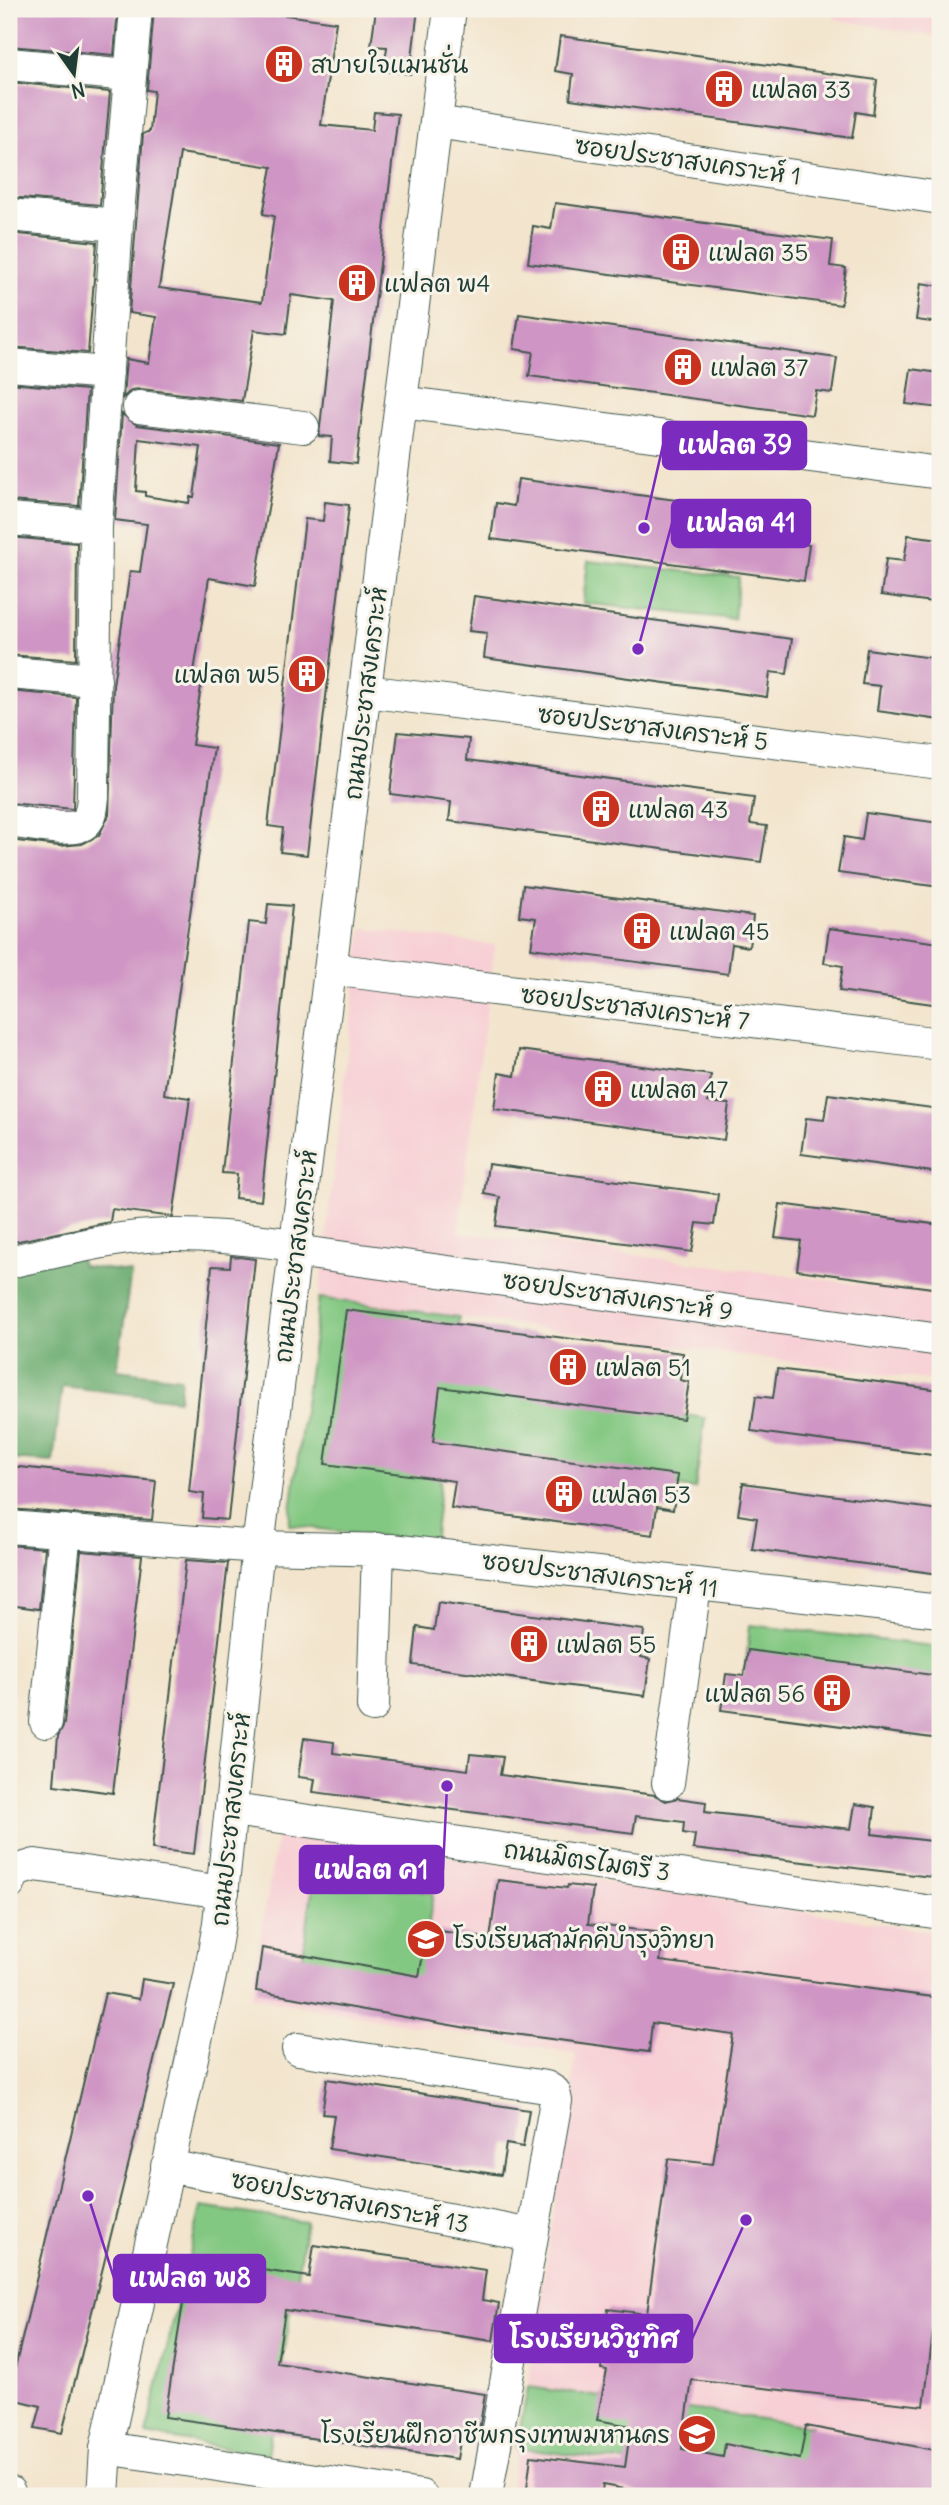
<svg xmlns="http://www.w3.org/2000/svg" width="949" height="2505" font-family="Delius,'Playpen Sans Thai',sans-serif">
	<rect width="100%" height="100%" fill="#f7f3e8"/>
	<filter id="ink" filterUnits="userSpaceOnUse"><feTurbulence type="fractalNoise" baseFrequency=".0143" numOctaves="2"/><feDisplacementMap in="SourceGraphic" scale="14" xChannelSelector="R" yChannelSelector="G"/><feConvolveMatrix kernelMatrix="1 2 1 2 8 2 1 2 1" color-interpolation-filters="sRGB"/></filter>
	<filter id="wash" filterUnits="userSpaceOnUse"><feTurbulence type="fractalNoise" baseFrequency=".00686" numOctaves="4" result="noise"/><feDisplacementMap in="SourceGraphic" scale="28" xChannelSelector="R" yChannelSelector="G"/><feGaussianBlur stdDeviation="1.57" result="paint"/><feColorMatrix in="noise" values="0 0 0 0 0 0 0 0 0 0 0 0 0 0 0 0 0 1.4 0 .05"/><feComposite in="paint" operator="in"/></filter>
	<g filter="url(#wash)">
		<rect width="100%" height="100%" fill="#f3e5cd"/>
		<path fill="#f7cfd4" d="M836 9H940V37L834 19Z
			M362 928 495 945 458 1232 940 1295V1382L319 1298Z
			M278 1830 940 1933V2496H508L528 2387 576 2054 251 1997Z"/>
		<path fill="#83c882" stroke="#51825b" stroke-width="2" d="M588 561 739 577 734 619 583 603Z
			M319 1298 459 1317 452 1382 705 1418 695 1489 443 1459 434 1544 289 1525Z
			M750 1625 940 1647V1736L742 1701Z
			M314 1877 433 1893 421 1978 302 1962Z
			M201 2207 306 2222 267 2455 146 2434Z
			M528 2387 812 2426 800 2484 516 2448Z"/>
		<path fill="#6aac70" stroke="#447452" stroke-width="2" d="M78 1254 82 1266 131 1272 117 1370 181 1378 179 1400 62 1386 53 1462 9 1459V1266Z"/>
		<g id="blocks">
			<path fill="#cf95c4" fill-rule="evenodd" d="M9 9H118L114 55 9 46Z
				M154 9H243L336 22 321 125 372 130 374 112 398 114 356 464 330 461 332 437 319 436 334 301 291 295 286 334 254 330 242 401 141 389 131 390 123 398 126 359 149 363 156 317 129 313 143 134 150 131 154 91 147 90ZM180 153 272 167 263 214 274 216 262 302 159 288Z
				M376 9H418L410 74 384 71 387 47 371 46Z
				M560 36 877 80 873 115 856 112 852 138 570 99 573 74 555 71Z
				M9 82 110 92 100 205 9 197Z
				M555 203 833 240 830 266 846 268 841 305 528 263 533 226 551 229Z
				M9 233 97 242 88 353 9 347Z
				M921 283 940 286V323L916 320Z
				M519 314 837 358 832 393 816 391 812 415 529 376 533 352 514 349Z
				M911 369 940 373V408L906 404Z
				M9 383 87 390 79 506 9 501Z
				M122 414 137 425 279 443 255 586 209 578 193 678 202 680 192 745 214 748 164 1094 190 1098 173 1217 112 1209 110 1222 14 1242V1238L9 1237V840L59 846 82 844 99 835 109 815 113 685 130 571 140 572 147 524 115 520ZM139 439 201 447 194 497H190L189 503 145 496V492L136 491Z
				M518 479 796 516 793 542 809 545 804 581 491 539 496 503 514 506Z
				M325 502 349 505 307 855 280 852 283 828 268 826 305 519 323 521Z
				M908 535 940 539V603L881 595 886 559 904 561Z
				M9 537 77 543 76 660 9 655Z
				M474 596 792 639 787 674 770 672 767 697 484 658 487 633 469 631Z
				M867 649 940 659V720L877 711 880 686 862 684Z
				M9 691 76 697 73 809 9 803Z
				M398 732 469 739 467 760 754 798 750 824 767 826 761 862 449 821 451 802 390 794Z
				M866 813 940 823V887L838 873 844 837 862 840Z
				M523 885 753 916 749 947 732 944 728 974 531 948 536 918 519 916Z
				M268 904 292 906 261 1201 235 1198 237 1174 222 1173 249 922 266 924Z
				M829 928 940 943V1005L839 991 843 966 824 963Z
				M519 1050 711 1075 708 1102 729 1104 724 1140 494 1109 499 1073 515 1076Z
				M828 1094 940 1109V1173L801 1154 806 1118 824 1120Z
				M488 1164 718 1194 714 1225 697 1223 692 1252 496 1226 500 1197 484 1194Z
				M780 1204 940 1225V1289L797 1270 801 1241 775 1238Z
				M231 1256 255 1259 228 1520 202 1518 204 1494 189 1492 212 1266 230 1267Z
				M346 1310 683 1353 680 1380 689 1382 683 1419 440 1387 433 1442 678 1475 673 1510 657 1507 653 1535 451 1508 455 1481 325 1464Z
				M777 1369 940 1390V1456L751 1431 756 1396 773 1398Z
				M9 1466 156 1481 152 1520 9 1509Z
				M743 1483 940 1510V1574L752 1549 757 1518 738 1515Z
				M9 1545 45 1548 39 1609 9 1605Z
				M81 1551 142 1556 113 1793 54 1785 58 1736 64 1724Z
				M186 1560 228 1563 194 1854 152 1849Z
				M438 1602 644 1630 641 1657 650 1659 645 1696 413 1665 417 1627 434 1630Z
				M748 1650 940 1676V1739L721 1710 726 1674 744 1676Z
				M304 1738 334 1742 333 1753 468 1770 470 1754 503 1757 500 1775 655 1795 666 1801 677 1798 706 1802 705 1812 851 1829 855 1804 875 1807 872 1834 940 1842V1878L693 1849 695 1835 683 1833 684 1822 636 1816 633 1833 313 1792 315 1779 298 1777Z
				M346 1845 426 1857 422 1884 342 1874Z
				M498 1880 567 1888 568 1885 593 1888 588 1924 664 1933 660 1961 940 1998V2333L933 2332 924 2406 692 2380 682 2449 723 2457 725 2444 800 2459 806 2426 940 2451V2496H659L603 2485 601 2496H526L531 2456 625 2467 631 2426 597 2420 607 2370 601 2369 608 2309 647 2314 668 2159 713 2164 733 2034 652 2023 649 2052 467 2028 256 1991 262 1948 419 1976 428 1929 490 1939Z
				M142 1979 173 1984 62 2433 35 2428 41 2406 9 2398V2393L105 1993 139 1999Z
				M327 2079 529 2110 523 2147 506 2144 501 2175 329 2149 334 2115 322 2114Z
				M314 2245 486 2270 482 2300 499 2303 493 2341 285 2310 277 2363 485 2394 479 2431 462 2429 457 2459 165 2417 190 2259 309 2277Z"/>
		</g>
	</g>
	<g filter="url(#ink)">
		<use href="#blocks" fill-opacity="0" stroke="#3f564b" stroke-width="2"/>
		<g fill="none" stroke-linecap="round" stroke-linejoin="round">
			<g stroke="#3f564b" stroke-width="34">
				<path id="minor" d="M9 64 129 75
					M436 122 940 198
					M9 215 117 225
					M9 365 107 373
					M401 402 940 473
					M139 407 303 427
					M9 519 96 526
					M9 673 95 680
					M365 691 940 763
					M9 821C25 823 74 834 85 823 92 816 92 806 93 797L96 526 117 225 136 9
					M330 969 940 1044
					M295 1251 940 1340
					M9 1262C61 1251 114 1236 168 1235 211 1234 253 1240 296 1245
					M9 1527 258 1547 391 1550 940 1611
					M373 1706 378 1549
					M46 1722 65 1531
					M668 1783 695 1586
					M233 1810 940 1913
					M9 1884 15 1871 35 1865 223 1892
					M298 2049 546 2087 554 2092 556 2101 486 2496
					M167 2166 532 2235
					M106 2448 421 2496
					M9 2492V2496
					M103 2496 106 2448 210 1976 219 1923 258 1547 450 9"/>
			</g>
			<use href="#minor" stroke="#fff" stroke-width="32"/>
		</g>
	</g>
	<defs>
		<g id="building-disc" transform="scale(2.0125)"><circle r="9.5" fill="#c8321e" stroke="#f7f3e8"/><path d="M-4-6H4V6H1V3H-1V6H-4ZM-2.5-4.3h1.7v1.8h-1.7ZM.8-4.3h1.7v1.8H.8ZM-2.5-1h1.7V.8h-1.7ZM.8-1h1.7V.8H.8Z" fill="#fff"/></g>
		<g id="school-disc" transform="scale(2.0125)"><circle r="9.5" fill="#c8321e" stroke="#f7f3e8"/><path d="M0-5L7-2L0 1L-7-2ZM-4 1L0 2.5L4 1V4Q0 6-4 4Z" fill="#fff"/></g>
	</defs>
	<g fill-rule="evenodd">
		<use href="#building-disc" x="284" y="64"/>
		<use href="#building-disc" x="724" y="89"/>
		<use href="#building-disc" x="681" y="252"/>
		<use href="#building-disc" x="357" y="283"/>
		<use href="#building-disc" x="683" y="367"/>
		<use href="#building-disc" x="307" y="674"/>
		<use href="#building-disc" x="601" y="809"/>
		<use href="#building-disc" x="642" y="931"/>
		<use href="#building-disc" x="603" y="1089"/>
		<use href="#building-disc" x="568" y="1367"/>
		<use href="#building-disc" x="564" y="1494"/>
		<use href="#building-disc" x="529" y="1644"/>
		<use href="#building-disc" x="832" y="1693"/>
		<use href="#school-disc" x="426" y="1939"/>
		<use href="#school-disc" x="697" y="2434"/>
	</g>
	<g text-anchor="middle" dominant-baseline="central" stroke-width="6" stroke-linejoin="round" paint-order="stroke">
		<g font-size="24" fill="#1f3d34" stroke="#f7f3e8" text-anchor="start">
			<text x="311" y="64">สบายใจแมนชั่น</text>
			<text x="751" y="89">แฟลต 33</text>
			<text x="708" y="252">แฟลต 35</text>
			<text x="384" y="283">แฟลต พ4</text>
			<text x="710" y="367">แฟลต 37</text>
			<text x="280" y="674" text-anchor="end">แฟลต พ5</text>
			<text x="628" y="809">แฟลต 43</text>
			<text x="669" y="931">แฟลต 45</text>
			<text x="630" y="1089">แฟลต 47</text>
			<text x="595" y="1367">แฟลต 51</text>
			<text x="591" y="1494">แฟลต 53</text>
			<text x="556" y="1644">แฟลต 55</text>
			<text x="805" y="1693" text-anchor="end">แฟลต 56</text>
			<text x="453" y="1939">โรงเรียนสามัคคีบํารุงวิทยา</text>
			<text x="670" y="2434" text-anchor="end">โรงเรียนฝึกอาชีพกรุงเทพมหานคร</text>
		</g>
		<g font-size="24" fill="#1f3d34" stroke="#f7f3e8">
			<text transform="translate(688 160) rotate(8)">ซอยประชาสงเคราะห์ 1</text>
			<text transform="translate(365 693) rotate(-83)">ถนนประชาสงเคราะห์</text>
			<text transform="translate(653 727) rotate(7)">ซอยประชาสงเคราะห์ 5</text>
			<text transform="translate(635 1007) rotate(7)">ซอยประชาสงเคราะห์ 7</text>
			<text transform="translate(295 1256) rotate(-83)">ถนนประชาสงเคราะห์</text>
			<text transform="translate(618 1295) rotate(8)">ซอยประชาสงเคราะห์ 9</text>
			<text transform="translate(600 1574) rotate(7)">ซอยประชาสงเคราะห์ 11</text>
			<text transform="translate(230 1819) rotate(-84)">ถนนประชาสงเคราะห์</text>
			<text transform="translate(587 1860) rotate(8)">ถนนมิตรไมตรี 3</text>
			<text transform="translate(350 2201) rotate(11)">ซอยประชาสงเคราะห์ 13</text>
		</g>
	</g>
	<path fill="none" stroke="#7b2cbf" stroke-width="2.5" d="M644 528L663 445M638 649L672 523M447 1786L443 1870M88 2196L114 2278M746 2220L692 2339"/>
	<g fill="#7b2cbf" stroke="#f7f3e8" stroke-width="2.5">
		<circle cx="644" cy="528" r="7"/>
		<circle cx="638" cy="649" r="7"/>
		<circle cx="447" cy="1786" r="7"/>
		<circle cx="88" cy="2196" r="7"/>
		<circle cx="746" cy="2220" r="7"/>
	</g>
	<g fill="#7b2cbf" stroke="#7b2cbf" stroke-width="2.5">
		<rect x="663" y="422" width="143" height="47" rx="7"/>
		<rect x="672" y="500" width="138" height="47" rx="7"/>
		<rect x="300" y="1846" width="143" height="47" rx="7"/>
		<rect x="114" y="2255" width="151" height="47" rx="7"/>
		<rect x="495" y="2315" width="197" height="47" rx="7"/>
	</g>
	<g font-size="26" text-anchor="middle" font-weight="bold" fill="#fff">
		<text x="735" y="454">แฟลต 39</text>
		<text x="741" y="532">แฟลต 41</text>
		<text x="371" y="1879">แฟลต ค1</text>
		<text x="190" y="2287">แฟลต พ8</text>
		<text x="594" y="2348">โรงเรียนวิชูทิศ</text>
	</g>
	<rect width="949" height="2505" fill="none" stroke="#f7f3e8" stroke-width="35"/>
	<g transform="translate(74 74) rotate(166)" stroke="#f7f3e8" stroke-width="5" paint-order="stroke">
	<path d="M0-5L12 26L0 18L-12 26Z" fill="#1f3d34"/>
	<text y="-10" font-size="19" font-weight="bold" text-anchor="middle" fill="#1f3d34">N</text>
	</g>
</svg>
